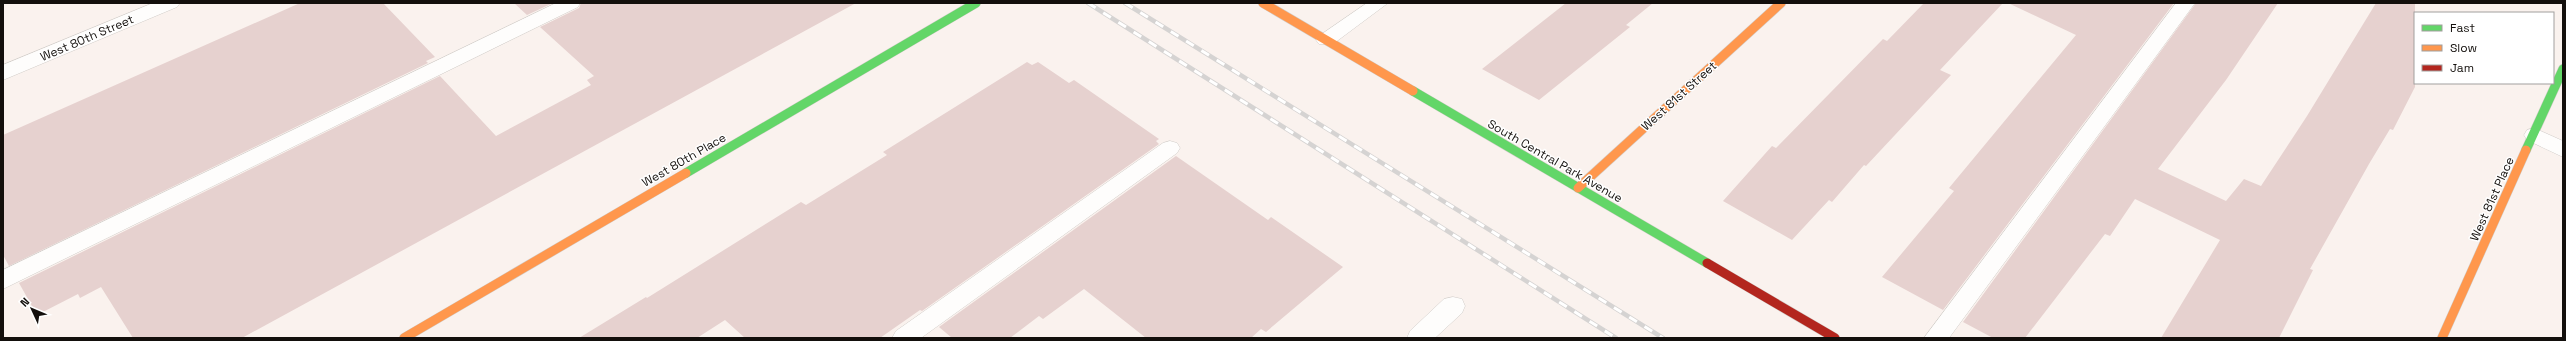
<svg xmlns="http://www.w3.org/2000/svg" width="2566" height="341" font-family="'Space Grotesk',sans-serif">
	<rect width="100%" height="100%" fill="#faf2ee"/>
	<path fill="#e6d1cf" d="M300 3H383L435 57 426 61 428 63 9 266 3 255V135Z
		M514 3H553L527 15Z
		M581 3H856L242 338H133L101 287 80 298 78 294 37 315 19 283 440 76 496 136 591 85 587 80 594 76 540 27 579 8Z
		M1566 3H1653L1626 25 1630 27 1539 100 1482 69Z
		M1924 3H2003L1940 70 1951 75 1866 166 1864 165 1832 202 1829 200 1792 240 1723 201 1772 146 1776 148 1883 39 1887 41Z
		M2008 3H2174L1943 310 1882 277 1954 191 1949 188 2076 35Z
		M2196 3H2278L2226 80 2158 169 2226 201 2244 179 2261 186 2307 116 2376 3H2415V87L2393 130 2390 129 2369 164 2310 269 2313 270 2279 338H2161L2220 240 2135 199 2110 236 2105 234 2025 338H1993L1963 322Z
		M1027 62 1032 65 1038 62 1069 83 1074 80 1159 139 1156 141 1159 144 922 311 920 310 880 338H745L725 320 697 338H579L646 297 647 298 801 202 806 205 887 155 883 152Z
		M1176 156 1268 220 1271 217 1343 267 1266 332 1261 329 1251 338H1146L1084 289 1043 319 1039 316 1010 338H952L939 327Z"/>
	<g fill="none" stroke-linecap="round" stroke-linejoin="round">
		<g stroke="#d1cdc9" stroke-width="1">
			<path id="lane" d="M556 3H580L578 7 3 289V270Z
				M1367 3H1388L1333 44H1319L1316 40 1319 36Z
				M2176 3H2195L1949 338H1924Z
				M2534 128 2563 141V157L2527 140 2524 135 2527 130Z
				M1170 141 1177 143 1180 148 1177 153 921 338H892L896 331 1163 143Z"/>
		</g>
		<g stroke="#d1cdc9" stroke-width="1">
			<path id="street" d="M153 3H180L177 7 3 80V65Z
				M1453 297 1462 299 1465 306 1462 313 1435 338H1407L1410 331 1444 299Z"/>
		</g>
		<g stroke="#d1cdc9" stroke-width="10">
			<path id="fast" d="M1413 91 1707 263
				M2526 150 2563 69
				M686 173 976 3"/>
		</g>
		<g stroke="#d1cdc9" stroke-width="10">
			<path id="slow" d="M1263 3 1413 91
				M1578 188 1781 3
				M404 338 686 173
				M2442 338 2526 150"/>
		</g>
		<g stroke="#d1cdc9" stroke-width="10">
			<path id="jam" d="M1707 263 1835 338"/>
		</g>
		<use href="#lane" fill="#fefdfc" fill-rule="evenodd"/>
		<use href="#street" fill="#fefdfc" fill-rule="evenodd"/>
		<use href="#fast" stroke="#63d668" stroke-width="9"/>
		<use href="#slow" stroke="#ff974d" stroke-width="9"/>
		<use href="#jam" stroke="#b3261e" stroke-width="9"/>
		<g stroke="#d5d3d2" stroke-width="4.5">
			<path id="rail" d="M1088 3 1616 338
				M1125 3 1663 338"/>
		</g>
		<use href="#rail" stroke="#fff" stroke-width="3" stroke-dasharray="9" stroke-linecap="butt"/>
	</g>
	<g text-anchor="middle" dominant-baseline="central" stroke-width="3" stroke-linejoin="round" paint-order="stroke">
		<g font-size="12" fill="#130f0c" stroke="#fff">
			<text transform="translate(87 38) rotate(-23)">West 80th Street</text>
			<text transform="translate(1679 96) rotate(-42)">West 81st Street</text>
			<text transform="translate(684 160) rotate(-30)">West 80th Place</text>
			<text transform="translate(1555 161) rotate(30)">South Central Park Avenue</text>
			<text transform="translate(2492 199) rotate(-66)">West 81st Place</text>
		</g>
	</g>
	<rect width="2566" height="341" fill="none" stroke="#130f0c" stroke-width="8"/>
	<rect x="2414" y="12" width="140" height="72" fill="#ffffff" stroke="#a19f9e"/>
	<rect x="2422" y="25" width="20" height="6" fill="#63d668" stroke="#a19f9e"/>
	<text x="2450" y="32" font-size="12" fill="#130f0c">Fast</text>
	<rect x="2422" y="45" width="20" height="6" fill="#ff974d" stroke="#a19f9e"/>
	<text x="2450" y="52" font-size="12" fill="#130f0c">Slow</text>
	<rect x="2422" y="65" width="20" height="6" fill="#b3261e" stroke="#a19f9e"/>
	<text x="2450" y="72" font-size="12" fill="#130f0c">Jam</text>
	<g transform="translate(32 309) rotate(314)" stroke="#ffffff" stroke-width="3" paint-order="stroke">
	<path d="M0-3L7 15L0 10L-7 15Z" fill="#130f0c"/>
	<text y="-6" font-size="11" font-weight="bold" text-anchor="middle" fill="#130f0c">N</text>
	</g>
</svg>
